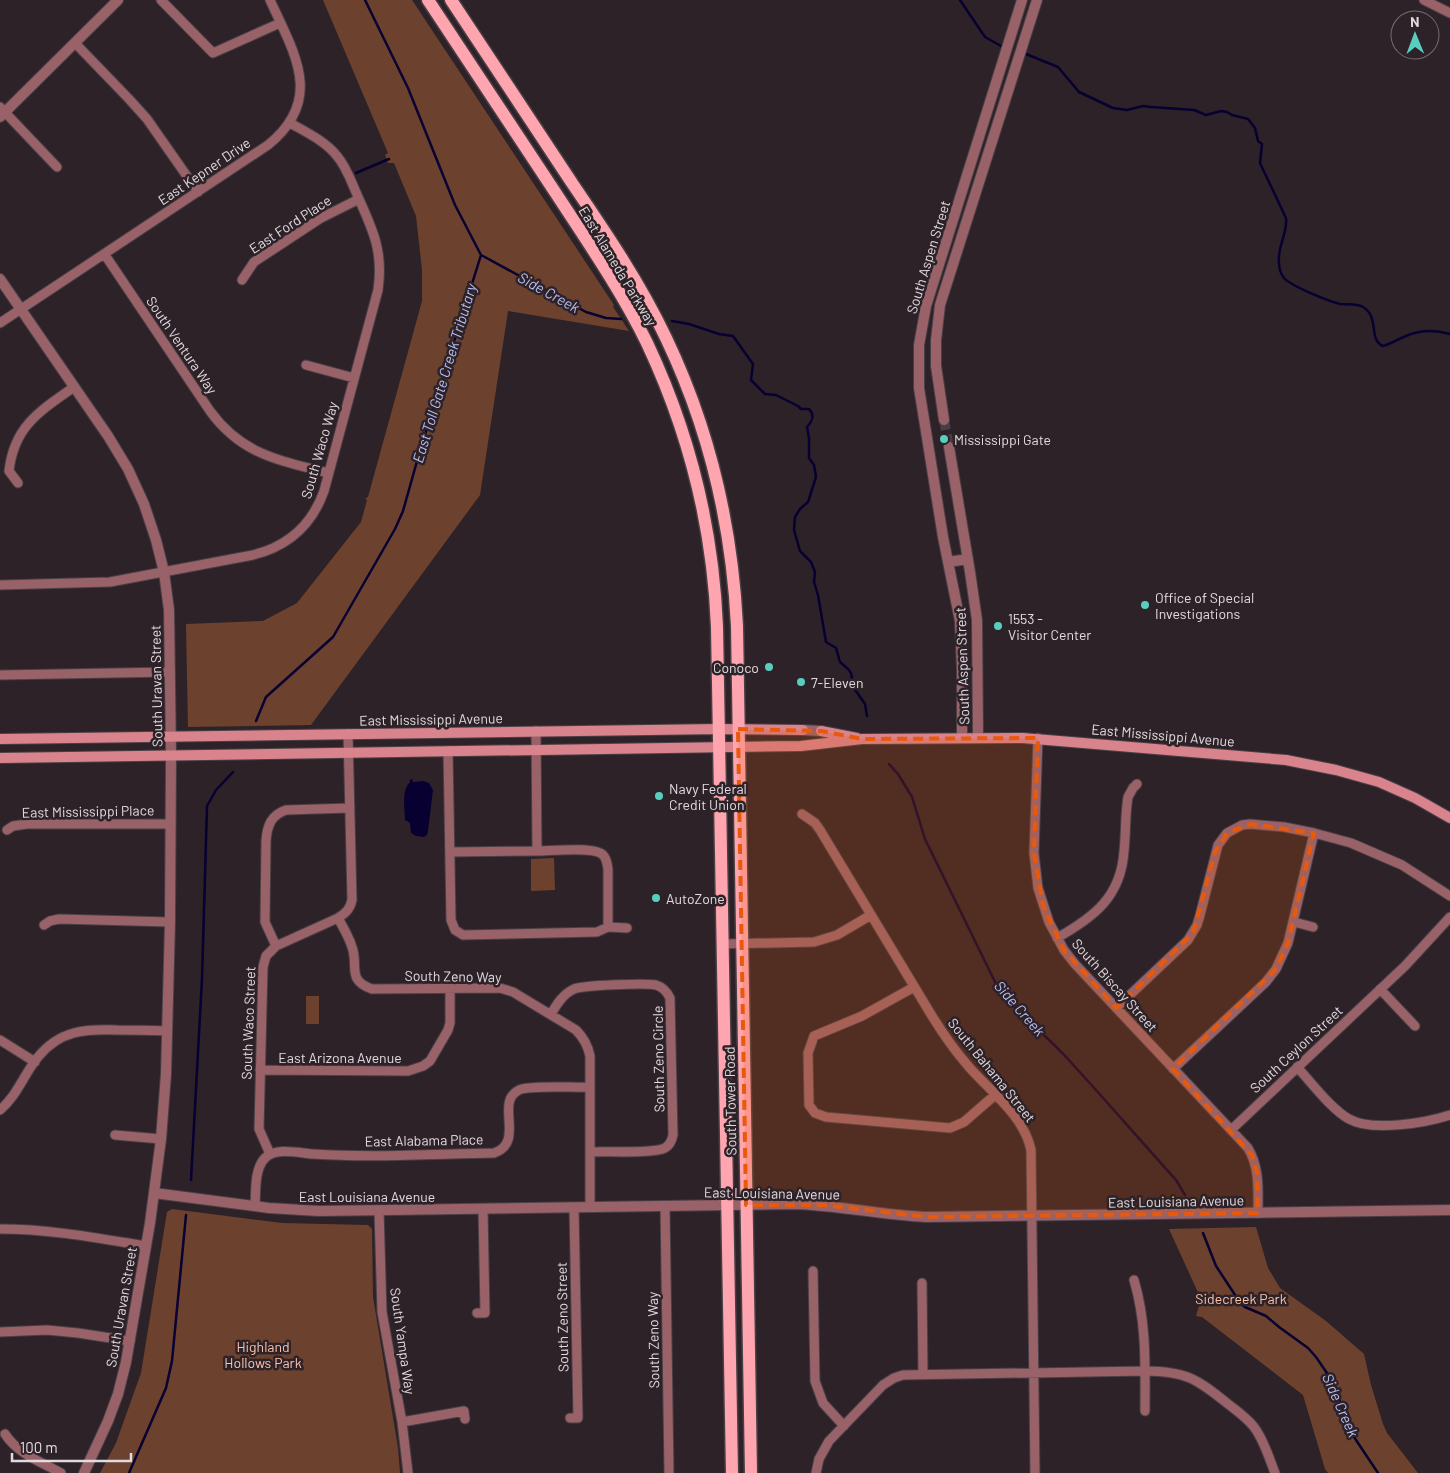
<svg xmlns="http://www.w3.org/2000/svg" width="1450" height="1473" font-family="Barlow,sans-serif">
	<rect width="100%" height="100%" fill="#2d2228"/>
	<path fill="#6c422f" d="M323 0H412L614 305 613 307 629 331 508 311 480 495 311 725 188 727 186 624 263 621 297 603 361 522 367 500 365 499 368 497 422 301V270L416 216 394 163H388L385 155 388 153Z
		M554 858 555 890 531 891V859Z
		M306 996H319V1024H306Z
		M172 1209 282 1223 368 1225 372 1229 373 1297 398 1448 400 1473H100L116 1443 141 1373 167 1212Z
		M1256 1227 1268 1268 1280 1288 1326 1321 1364 1354 1371 1385 1383 1424 1387 1433 1418 1473H1328L1325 1469 1303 1395 1202 1317 1196 1316 1201 1299 1169 1229Z"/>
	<path fill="#080031" d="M412 779 413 782 423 781 429 783 433 790 428 831 427 835 424 837 416 836 411 833 410 823 405 820C405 808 401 791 410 782V780Z"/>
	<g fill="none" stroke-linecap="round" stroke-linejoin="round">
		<path stroke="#080031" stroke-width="2.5" d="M960 0 985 37 1001 46
			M1026 54 1058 67 1079 92 1113 108 1127 110 1143 106 1151 107 1194 110 1206 115 1221 111 1227 112 1232 115 1248 119 1255 128 1258 141 1262 144 1260 163 1286 218C1288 233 1277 246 1279 263 1279 268 1281 274 1284 278 1291 286 1328 301 1340 304 1347 305 1356 303 1363 307 1380 317 1368 340 1383 346 1391 344 1398 339 1406 336 1420 330 1436 330 1450 334
			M356 173 389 159
			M481 255 586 312 606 318 621 319
			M672 321 689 324 719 334 733 336 753 364 751 380 765 394 776 395 798 406 801 409H809C815 415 812 422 807 427L809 438V458L814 465 816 477 808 502 800 509 795 517 794 530 800 551 811 562 815 572 814 582 818 595 826 642 836 648 840 662 848 669 851 673 854 688 865 704 867 716
			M256 721 266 697 333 637 395 529 403 511 419 454 481 255 455 205 408 88 365 0
			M889 764 898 774 912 797 925 839 998 988C1018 1014 1044 1033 1066 1057 1103 1097 1139 1139 1176 1180L1185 1195
			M191 1180 202 979 207 806 216 790 233 772
			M1203 1233 1216 1266 1241 1304 1245 1307 1266 1316 1279 1327 1308 1348 1316 1357 1331 1379 1354 1437 1378 1473
			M129 1473 166 1388 172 1361 186 1215"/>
		<path stroke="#483e43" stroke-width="10" stroke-dasharray="10 5" stroke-linecap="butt" d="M944 420 949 447"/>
		<g stroke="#4a3f45" stroke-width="11">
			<path id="minor" d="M161 0 213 53 280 23
				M1424 0 1450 13
				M75 43 129 99 147 119 198 192
				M0 107 57 167
				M105 255 210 411C242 455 279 460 328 473
				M242 280 254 262 321 218 359 199
				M0 323 268 145C325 99 294 53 270 0
				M306 365 354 378
				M18 483 9 471C14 426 40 411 74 387
				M0 585 110 582 253 555C289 546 312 525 324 491L378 290C384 248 371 227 355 190 350 178 345 165 337 156 325 141 306 132 290 123
				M0 675 170 672
				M536 731 537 851C550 851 595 846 603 855 607 859 607 864 608 869V927L627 928
				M1038 738 1034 853 1038 888 1049 922 1064 950 1075 964 1248 1148C1260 1168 1258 1191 1258 1213
				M448 751 451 920 455 930 463 935 597 932 608 927
				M802 814 815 823 820 830 932 1016C943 1034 955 1051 969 1067 991 1092 1024 1116 1031 1150L1035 1473
				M7 830 13 826 27 824H171
				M451 852 537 851
				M338 918C343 927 349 937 352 947 359 966 346 980 372 989L500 988 513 992 576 1030C584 1038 588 1046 590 1056V1207
				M1294 922 1313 927
				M44 925 50 921 59 919 170 922
				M1057 938C1094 917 1121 897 1124 851 1126 833 1125 814 1128 797L1133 788 1137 784
				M722 944 814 942 837 935 871 915
				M276 946 265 922 266 841C267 826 271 815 286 810L350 808
				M914 987 862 1016 814 1036 808 1053 809 1105 815 1113 826 1117 950 1128 964 1122 995 1095
				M1380 989 1415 1026
				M1116 1008 1188 940 1197 925 1200 915 1218 845 1227 833 1242 825 1250 824 1284 827 1314 833 1351 843 1402 865 1450 896
				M551 1014C557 1004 563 994 574 989 584 985 645 983 656 985 663 987 667 992 670 998L673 1135C672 1140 670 1145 665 1148 653 1154 606 1151 590 1152
				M0 1040 35 1062
				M1297 1067C1311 1082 1331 1109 1349 1119 1372 1132 1425 1123 1450 1115
				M1173 1069 1266 982 1276 969 1288 943 1314 833
				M260 1070 408 1071 423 1066 430 1061 448 1030 450 1023V989
				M0 1110C17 1096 24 1074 38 1057 60 1030 85 1029 117 1030 134 1030 151 1030 167 1031
				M1231 1130 1405 966 1450 917
				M115 1135 161 1139
				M270 1154 259 1129 263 967 266 956 276 946 338 918C346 913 350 909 352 900L348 734
				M255 1206C256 1192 254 1169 265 1158 276 1147 299 1153 313 1154 373 1158 434 1154 494 1153 526 1142 494 1102 519 1090 529 1085 576 1088 590 1087
				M665 1206 669 1473
				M379 1211 382 1312 402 1422 408 1473
				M0 1229C50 1229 97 1238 146 1246
				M813 1271 815 1381 823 1403 844 1426
				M1134 1280C1147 1324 1145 1366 1145 1411
				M922 1283 923 1374
				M477 1313H485L483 1209
				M0 1332 47 1330 78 1333 130 1341
				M570 1418H578L574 1208
				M402 1422 464 1411 465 1419
				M5 1434C18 1454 41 1462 61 1473
				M816 1473 819 1459 829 1441 883 1385 894 1378 903 1375 1145 1371C1186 1371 1197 1379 1228 1404 1237 1411 1247 1418 1254 1427 1264 1440 1269 1458 1275 1473"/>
		</g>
		<g stroke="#4a3f45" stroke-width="12">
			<path id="tertiary" d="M0 117 118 0
				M0 279 108 436 128 469 144 504 156 540 164 572 169 610 171 755 170 922 166 1074 161 1139 150 1223 126 1362 118 1394 108 1421 84 1473
				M944 420 936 366V340L940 305 1037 0
				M949 447 970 572 977 620 978 737
				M948 562 968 559
				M803 730 821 731
				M962 737V669L960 621 943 537 919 388V345L926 306 1022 0
				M154 1193 269 1208 319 1211 793 1204C838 1205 881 1215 926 1217L1450 1210"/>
		</g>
		<g stroke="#4a3f45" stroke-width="12">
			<path id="secondary" d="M821 731 857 738
				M0 739 719 729 803 730
				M0 758 801 746 862 739 1023 738 1286 760 1336 770 1379 782 1415 798 1450 818"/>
		</g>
		<g stroke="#4a3f45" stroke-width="15">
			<path id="primary" d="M428 0C470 64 513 128 555 192 587 241 621 290 647 343 689 432 713 528 717 627L732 1473
				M451 0C492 61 532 122 572 183 606 233 640 283 666 338 709 428 732 526 737 626L751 1473"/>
		</g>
		<use href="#minor" stroke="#986268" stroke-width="9"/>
		<use href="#tertiary" stroke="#986268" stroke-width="10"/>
		<use href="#secondary" stroke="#d9838d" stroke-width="10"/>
		<use href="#primary" stroke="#ffa5af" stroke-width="12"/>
	</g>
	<path fill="#e8590c" fill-opacity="0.2" stroke="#e8590c" stroke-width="4" stroke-dasharray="10 6" stroke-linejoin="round" d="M738 729 821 731 862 739 1038 738 1034 853 1043 905 1064 950 1116 1008 1193 933 1215 852 1227 833 1250 824 1314 833 1288 943 1276 969 1173 1069 1252 1155 1257 1172 1258 1213 926 1217 824 1205H746Z"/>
	<g fill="#59cebf" stroke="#2d2228" stroke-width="2">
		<circle cx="944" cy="439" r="5"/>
		<circle cx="1145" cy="605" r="5"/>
		<circle cx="998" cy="626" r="5"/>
		<circle cx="769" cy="667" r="5"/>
		<circle cx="801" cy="682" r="5"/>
		<circle cx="659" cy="796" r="5"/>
		<circle cx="656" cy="898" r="5"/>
	</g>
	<g text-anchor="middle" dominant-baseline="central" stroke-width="5" stroke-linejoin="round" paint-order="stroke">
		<g font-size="14" fill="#e1dade" stroke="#2d2228">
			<text transform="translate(204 171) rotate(-34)">East Kepner Drive</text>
			<text transform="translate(290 224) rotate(-33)">East Ford Place</text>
			<text transform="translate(928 257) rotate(-73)">South Aspen Street</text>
			<text transform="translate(618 266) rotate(59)">East Alameda Parkway</text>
			<text transform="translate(182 345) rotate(56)">South Ventura Way</text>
			<text transform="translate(319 450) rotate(-74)">South Waco Way</text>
			<text transform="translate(962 666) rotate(-92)">South Aspen Street</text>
			<text transform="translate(156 686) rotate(-91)">South Uravan Street</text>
			<text transform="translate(431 719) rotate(-1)">East Mississippi Avenue</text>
			<text transform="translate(1163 735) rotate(5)">East Mississippi Avenue</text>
			<text transform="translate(88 811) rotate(-1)">East Mississippi Place</text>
			<text transform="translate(453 976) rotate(1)">South Zeno Way</text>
			<text transform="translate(1115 985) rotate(48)">South Biscay Street</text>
			<text transform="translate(248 1023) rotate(-88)">South Waco Street</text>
			<text transform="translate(1296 1049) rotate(-43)">South Ceylon Street</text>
			<text x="340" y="1057">East Arizona Avenue</text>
			<text transform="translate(658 1059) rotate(-91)">South Zeno Circle</text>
			<text transform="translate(992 1070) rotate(51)">South Bahama Street</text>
			<text transform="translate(730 1101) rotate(-91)">South Tower Road</text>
			<text transform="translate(424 1140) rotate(-1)">East Alabama Place</text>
			<text transform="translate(772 1193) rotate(1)">East Louisiana Avenue</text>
			<text x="367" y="1196">East Louisiana Avenue</text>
			<text transform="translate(1176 1201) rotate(-1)">East Louisiana Avenue</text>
			<text transform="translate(121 1307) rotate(-80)">South Uravan Street</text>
			<text transform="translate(562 1317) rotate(-91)">South Zeno Street</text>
			<text transform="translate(653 1340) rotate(-91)">South Zeno Way</text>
			<text transform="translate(403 1341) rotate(82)">South Yampa Way</text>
		</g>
		<g font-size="14" fill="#e1dade" stroke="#2d2228" text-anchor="start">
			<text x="954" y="439">Mississippi Gate</text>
			<text x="1155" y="597">Office of Special<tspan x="1155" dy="16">Investigations</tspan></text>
			<text x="1008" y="618">1553 -<tspan x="1008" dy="16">Visitor Center</tspan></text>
			<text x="759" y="667" text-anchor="end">Conoco</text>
			<text x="811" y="682">7-Eleven</text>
			<text x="669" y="788">Navy Federal<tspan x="669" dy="16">Credit Union</tspan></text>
			<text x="666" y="898">AutoZone</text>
		</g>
		<g font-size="14" fill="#fdc2a9" stroke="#2d2228">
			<text x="1241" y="1298">Sidecreek Park</text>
			<text x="263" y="1346">Highland<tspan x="263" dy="16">Hollows Park</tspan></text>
		</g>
		<g font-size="15" font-style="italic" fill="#b5bdf2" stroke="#2d2228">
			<text transform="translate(549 292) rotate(29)">Side Creek</text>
			<text transform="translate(444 373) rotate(-73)">East Toll Gate Creek Tributary</text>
			<text transform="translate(1020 1008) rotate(49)">Side Creek</text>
			<text transform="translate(1341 1405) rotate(66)">Side Creek</text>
		</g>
	</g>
	<g transform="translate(1415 35) rotate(359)"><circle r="24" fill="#2d2228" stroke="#756c71"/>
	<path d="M0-4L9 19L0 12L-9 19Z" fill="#59cebf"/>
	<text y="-8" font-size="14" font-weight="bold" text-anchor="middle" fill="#e1dade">N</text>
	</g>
	<path d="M12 1453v8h119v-8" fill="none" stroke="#e1dade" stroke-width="2.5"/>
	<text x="20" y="1453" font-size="15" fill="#e1dade" stroke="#2d2228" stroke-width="4" paint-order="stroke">100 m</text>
</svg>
